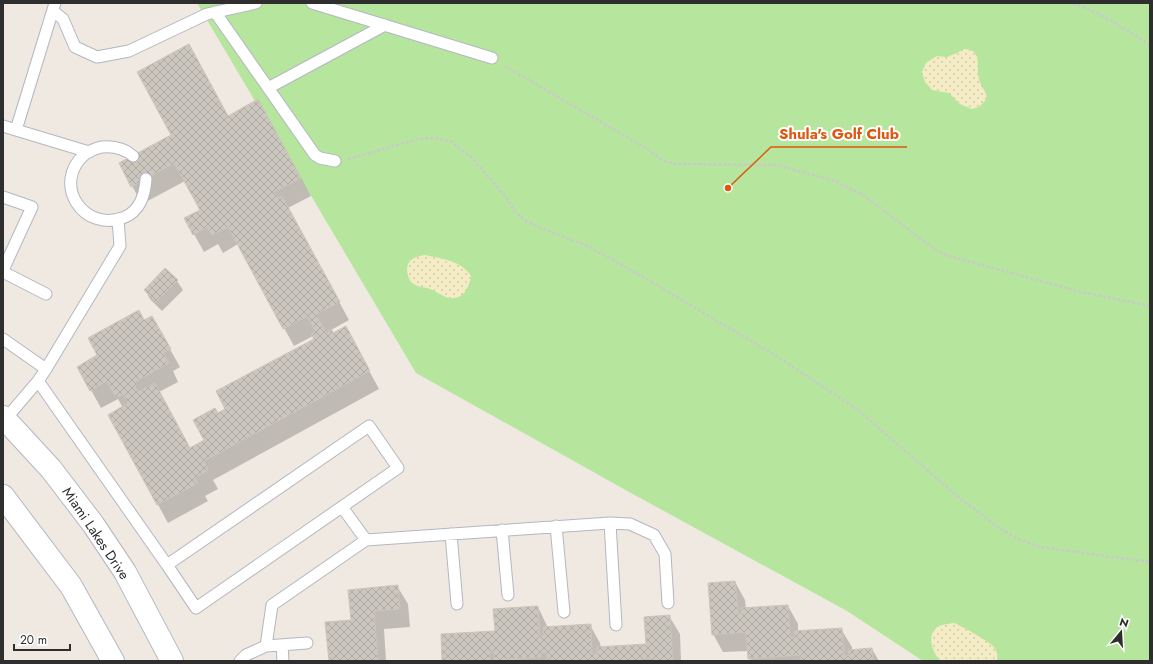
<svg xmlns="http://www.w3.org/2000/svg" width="1153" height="664" font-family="Jost,sans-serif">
	<defs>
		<pattern id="sand-dots" width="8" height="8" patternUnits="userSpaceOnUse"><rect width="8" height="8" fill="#f3ecc5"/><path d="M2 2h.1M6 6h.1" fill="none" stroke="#d1cbaa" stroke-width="1.8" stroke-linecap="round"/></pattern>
		<pattern id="building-cross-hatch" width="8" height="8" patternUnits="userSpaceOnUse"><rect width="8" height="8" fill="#cbc7bf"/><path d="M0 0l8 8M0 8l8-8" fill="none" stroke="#afaba4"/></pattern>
	</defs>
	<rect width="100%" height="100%" fill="#efe9e1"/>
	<path fill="#b6e59e" d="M197 3H1150V661H923L847 611 631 493 416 373Z"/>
	<path fill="url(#sand-dots)" d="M964 49C983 49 976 67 979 79 980 85 985 90 987 97L984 102 979 107 972 109 960 104 949 93 932 90 925 82 922 72 926 63 937 56 947 57 957 53Z
		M424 255C441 258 462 261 471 276 469 287 464 300 450 298 443 297 436 291 430 289 424 287 417 287 412 283 407 278 405 266 410 261 414 257 420 256 424 255Z
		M954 623C960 625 988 641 993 646 997 651 998 655 997 661H941C933 654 927 638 935 629 940 624 948 624 954 623Z"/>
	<path fill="#0003" d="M228 117 268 118 311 196 288 208 349 320 331 330 333 334 355 345 379 389 213 480 218 489 205 496 208 501 168 523 109 415 123 408 118 399 101 408 91 390 99 356 144 321 162 335 180 367 173 371 178 382 159 392 190 449 205 440 218 414 227 409 315 339 313 336 294 346 238 244 223 253 218 244 204 252 194 234 201 210 185 181 142 204 120 164Z
		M165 269 177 281 183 290 162 311 150 299 145 290Z
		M735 582 745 600 746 609 788 606 798 624V632L841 629 852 647V651L872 649 879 661H751L749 651 723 652 713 634Z
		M397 586 408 604 410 627 384 629 386 661H330L352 621Z
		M538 607 548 628 590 625 600 643 601 648 647 645 669 616 680 634 681 661H443Z
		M741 660 742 661H723Z"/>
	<path fill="url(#building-cross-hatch)" stroke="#cbc5ba" d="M189 44 228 116 258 99 301 178 274 192 278 198 282 196 340 302 316 314 326 333 332 330 333 333 346 326 370 371 204 461 208 470 195 478 198 483 157 505 108 415 128 403 123 394 116 398 107 381 90 391 77 367 97 355 88 338 139 310 144 320 152 316 171 349 163 353 169 363 133 383 138 392 155 383 190 448 204 440 193 420 215 408 218 413 225 409 216 391 314 339 311 334 315 331 307 316 283 329 228 227 212 235 207 227 193 235 184 218 200 210 174 163 131 187 119 163 171 135 137 72Z
		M165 268 178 280 156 302 144 290Z
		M735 581 738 614H742L741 608 788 605 790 637H795L794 631 842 628 844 656H849L848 650 872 648 873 661H801L800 655 748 659 746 632 712 635 708 583Z
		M398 585 400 609 374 611 378 661H329L325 622 351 620 348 590Z
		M538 606 540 636H544L543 627 591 624 592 654H597V647L646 644 644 617 670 615 673 661H651L650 658H645V661H547V652L540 653 541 657 495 661 494 652H490V661H442L441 634 495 631 493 609Z"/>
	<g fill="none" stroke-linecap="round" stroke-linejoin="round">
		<g stroke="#b4b7c1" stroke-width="13">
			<path id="lane" d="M312 3 492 58
				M53 11 63 19 75 47 97 57 129 51 207 14 256 3
				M215 12 315 155 320 158 335 161
				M268 88 385 25
				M3 126 16 130 55 3
				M16 130 89 152
				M133 156C124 148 114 146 102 147 96 148 90 151 85 154 51 183 83 234 125 217 141 210 145 194 146 179
				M3 197 32 207 3 270
				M3 272 46 294
				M3 339 46 369
				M38 381 167 565 369 426 398 468 196 608 167 565
				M3 422 38 381 46 369 120 246 118 219
				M610 523 616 625
				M556 526 564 612
				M502 530 508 595
				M451 534 457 604
				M366 540 610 523 630 524 654 535 665 554 668 603
				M282 645 283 661
				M266 646 307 643
				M240 661 246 655 266 646 272 605 366 540 342 507"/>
		</g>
		<g stroke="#b4b7c1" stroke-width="24">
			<path id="secondary" d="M3 417 51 469 93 524 125 572 172 661
				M3 496 71 586 113 661"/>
		</g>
		<path stroke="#c9c9c9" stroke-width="2.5" stroke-dasharray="3 2" stroke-linecap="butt" d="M1068 3C1094 7 1127 31 1150 45
			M505 66 644 147 664 161 677 164 777 165 835 181 863 195 934 249 949 256 1081 292 1150 306
			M348 159 418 139 435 138 452 142 472 158 504 195 515 211 524 220 540 228 588 246 636 273 773 354 857 409 957 496 996 526 1016 538 1040 547 1150 562"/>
		<use href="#lane" stroke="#fff" stroke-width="11"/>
		<use href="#secondary" stroke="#fff" stroke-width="22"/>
	</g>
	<g text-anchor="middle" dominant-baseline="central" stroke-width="4" stroke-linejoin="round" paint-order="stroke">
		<g font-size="14" fill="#2e2e2e" stroke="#fff">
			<text transform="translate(96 533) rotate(56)">Miami Lakes Drive</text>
		</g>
	</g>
	<path fill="none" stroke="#df570e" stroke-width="1.5" d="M728 188L771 147H907"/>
	<circle fill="#df570e" stroke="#fff" stroke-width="1.5" cx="728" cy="188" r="4"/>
	<g font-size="15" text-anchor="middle" font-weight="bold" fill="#df570e" stroke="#fff" stroke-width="4" stroke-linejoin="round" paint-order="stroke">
		<text x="839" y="139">Shula's Golf Club</text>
	</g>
	<rect width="1153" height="664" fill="none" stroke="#2e2e2e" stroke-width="8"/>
	<g transform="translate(1121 632) rotate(18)" stroke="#ffffff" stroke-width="3" paint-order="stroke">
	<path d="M0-3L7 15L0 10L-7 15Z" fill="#2e2e2e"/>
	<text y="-6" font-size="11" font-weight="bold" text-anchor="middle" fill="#2e2e2e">N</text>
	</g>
	<path d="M14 644v6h56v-6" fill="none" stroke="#2e2e2e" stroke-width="2"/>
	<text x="20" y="644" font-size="12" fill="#2e2e2e" stroke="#ffffff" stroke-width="3" paint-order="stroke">20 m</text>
</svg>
